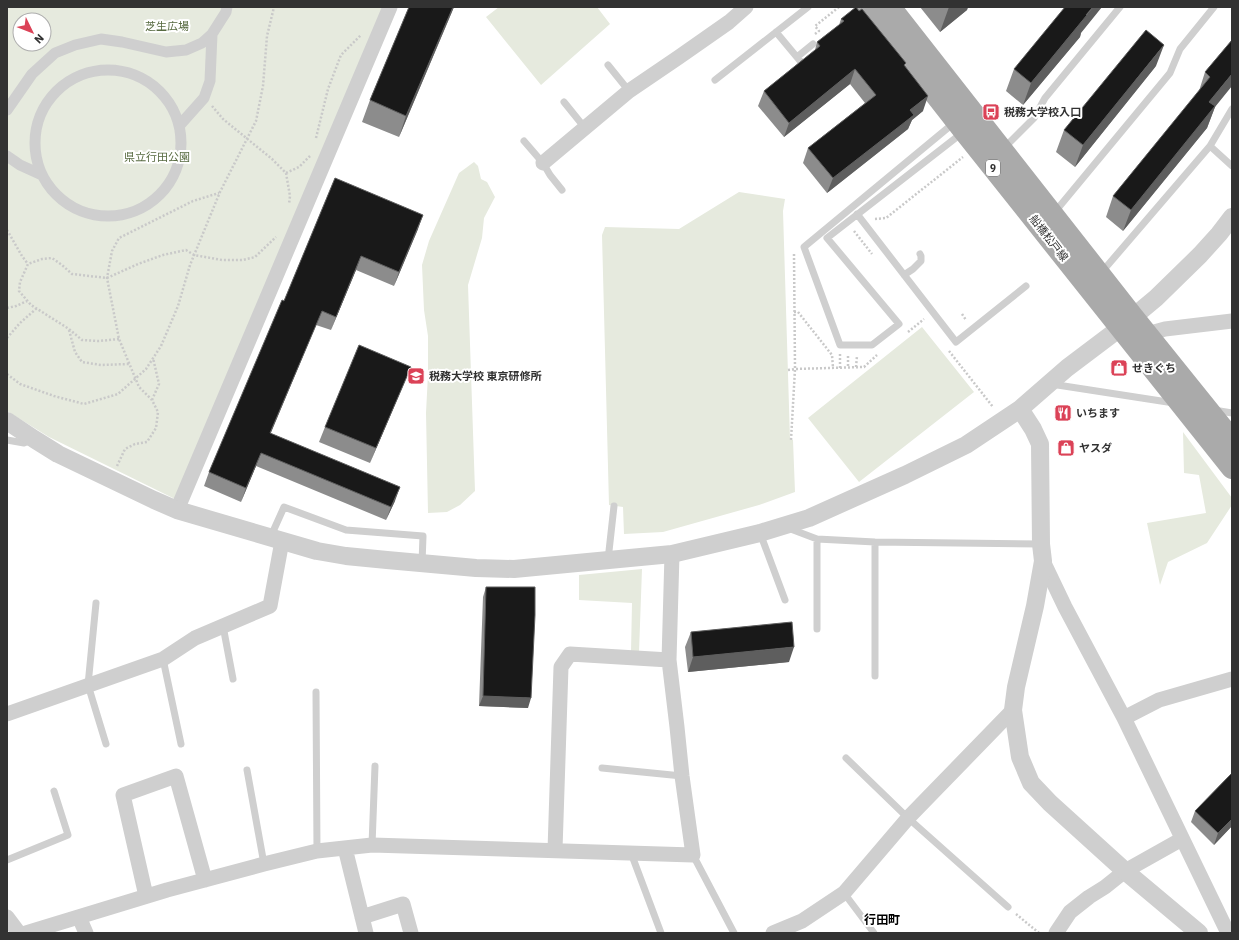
<svg xmlns="http://www.w3.org/2000/svg" width="1239" height="940" font-family="'IBM Plex Sans','Noto Sans JP',sans-serif">
	<rect width="100%" height="100%" fill="#fff"/>
	<path fill="#e6eade" fill-rule="evenodd" d="M7 7H383L175 499 49 437 7 411ZM20 20H44V44H20Z
		M499 7H597L610 24 541 85 486 17Z
		M474 162 478 166 481 179 487 182 495 197 484 218 482 238 468 285 475 491 460 505 447 512 428 513 426 413 428 374V336L424 310 422 265 429 241 459 173Z
		M739 192 785 199 783 211 790 439 793 440 795 492 759 505 663 532 624 534 623 507 609 505 602 235 605 227 679 229Z
		M922 327 974 392 859 482 808 418Z
		M1183 432 1232 498V505L1207 543 1168 562 1160 585 1147 523 1206 513 1199 475 1184 473Z
		M642 569 639 652H631L632 603 579 600V575Z"/>
	<g fill="none" stroke-linecap="round" stroke-linejoin="round">
		<path stroke="#c9c9c9" stroke-width="2.5" stroke-dasharray="2 2" stroke-linecap="butt" d="M815 34 819 31 815 26 839 7
			M212 106 223 119 272 159 286 173 290 196 289 204
			M316 138 328 89 341 55 361 35
			M286 173 299 167 310 156
			M875 219 886 218 963 157
			M7 230 22 256 28 264
			M854 231 872 254
			M794 254 795 369 864 367 877 355
			M7 308 16 306 27 301
			M794 312H798L832 355 833 368
			M962 314 966 320
			M69 330 75 352 82 362 101 365 129 364
			M908 332 924 319
			M7 338 20 323 37 308
			M119 339 99 341 82 340 69 329 31 305 19 291 20 282 28 264 42 259 52 258 62 265 72 274 107 278 138 264 163 255 186 250 194 255 222 260H243L255 257 276 237
			M949 351 993 407
			M840 354V368
			M848 356V368
			M856 367 857 356
			M788 370 795 369 791 440
			M7 374 20 384 54 396 84 404 118 394 146 369 161 346 178 306 190 265 220 192 256 121 263 86 267 36 274 7
			M152 400 159 384 153 358
			M117 466 125 449 135 444 147 442 156 428 158 412 152 400 139 387 119 339 107 278 112 251 119 238 193 201 219 193
			M1016 914 1039 933"/>
		<path stroke="#cfcfcf" stroke-width="7" d="M776 32 801 62
			M797 57 813 44
			M608 65 629 91
			M715 80 808 7
			M564 102 585 128
			M955 122 804 247 840 345H872L899 324 827 238 962 133
			M524 141 543 163 550 175 562 190
			M1210 146 1232 166
			M1004 148 1034 118 1045 98 1120 7
			M1054 213 1170 73 1180 49 1214 7
			M857 214 956 342 1026 286
			M1101 273 1210 146 1232 109
			M904 275 913 269 921 261V256L920 254
			M1051 384 1174 403
			M1214 410 1232 413
			M7 440 24 443 32 440
			M788 528 817 539 875 542 1041 544
			M760 533 785 600
			M271 536 284 507 346 530 423 536 422 563
			M817 539V629
			M608 560 614 506
			M96 603 88 685 106 744
			M223 626 233 679
			M163 659 181 744
			M875 676V542
			M316 692 317 851
			M846 758 908 818 1008 907
			M602 768 682 776
			M247 770 264 864
			M372 845 375 766
			M631 853 661 933
			M693 855 734 933
			M7 860 68 835 54 791
			M844 893 874 933"/>
		<path stroke="#cfcfcf" stroke-width="11" d="M35 143a73 73 0 1 1 146 0a73 73 0 1 1-146 0Z
			M7 110 32 74 55 53 75 45 101 39 122 42 166 52 186 50 202 43 212 34 226 12 227 7
			M179 126 204 98 210 81 212 34
			M7 156 20 165 42 175"/>
		<path stroke="#cfcfcf" stroke-width="15" d="M543 163 629 91 679 57 729 22 746 7
			M1147 334 1165 329 1232 321
			M177 510 390 7
			M1043 561 1065 607 1124 718 1228 933
			M7 714 163 659 195 638 270 606 282 541
			M1124 718 1159 700 1232 679
			M345 848 366 933
			M555 850 561 667 570 654 669 660
			M146 896 123 795 176 776 205 880
			M7 917 19 933
			M79 917 86 933
			M362 917 403 904 411 933
			M26 933 167 890 264 864 317 851 372 845 693 855 682 776 677 727 669 660 672 554
			M773 933 802 921 844 893 908 818 1013 710
			M1056 933 1070 912 1089 897 1105 887 1125 871 1182 839"/>
		<path stroke="#cfcfcf" stroke-width="18" d="M1020 409 1033 429 1040 444 1041 544 1043 561 1035 606 1016 687 1013 710 1020 757 1031 783 1050 803 1125 871 1199 933
			M7 421 34 439 58 454 154 500 177 510 317 551 346 556 387 560 476 568 514 569 672 554 760 533 809 518 905 475 966 445 1020 409 1067 368 1120 328 1156 298 1200 255 1219 234 1232 217"/>
		<path stroke="#aaa" stroke-width="22" d="M867 7 964 131 1232 468
			M890 7 1133 317 1232 440"/>
	</g>
	<path fill="#8c8c8c" d="M409 7H454L399 137 362 122 370 100Z
		M920 7H968L967 10 940 32Z
		M841 19 905 66 923 111 912 120 908 129 827 193 803 163 808 148 865 103 850 84 784 137 758 106 764 91 815 50 817 42 839 25Z
		M1081 33 1080 37 1023 105 1006 91 1014 69Z
		M1232 40 1215 107 1207 128 1123 231 1106 217 1113 196 1199 91 1205 72Z
		M1156 66 1075 167 1056 152 1064 130Z
		M335 178 418 229 394 286 356 270 331 330 316 325 270 433 395 501 386 520 256 466 241 502 204 486 209 472 284 301Z
		M405 381 370 463 319 442 325 427Z
		M486 587 528 708 479 706 483 597Z
		M691 632 789 662 688 672 685 647Z
		M1232 773V826L1214 845 1191 822 1195 811Z"/>
	<path fill="#5e5e5e" d="M453 7H454L399 137 406 116Z
		M949 7H968L967 10 940 32Z
		M1093 7H1102L1081 33 1080 37 1023 105 1031 83Z
		M1164 45 1156 66 1075 167 1083 145Z
		M855 69 850 84 784 137 789 123Z
		M1232 74V86L1215 107 1207 128 1123 231 1131 210 1209 102Z
		M928 96 923 111 912 120 908 129 827 193 833 178 910 110Z
		M423 215 418 229 394 286 399 272Z
		M361 256 356 270 331 330 336 317Z
		M322 311 316 325 265 447 270 433Z
		M411 367 405 381 370 463 376 448Z
		M261 453 256 466 241 502 246 488Z
		M400 487 395 501 386 520 391 507Z
		M794 647 789 662 688 672 693 657Z
		M483 696 531 698 528 708 479 706Z
		M1232 819V826L1214 845 1218 833Z"/>
	<path fill="#191919" stroke="#5e5e5e" d="M409 7H453L406 116 370 100Z
		M856 7 859 11 862 9 906 63 904 65 928 96 910 110 914 115 833 178 808 148 876 95 855 69 789 123 764 91 820 46 817 42 844 21 841 19Z
		M1065 7H1093L1086 15H1087L1031 83 1014 69Z
		M1146 30 1164 45 1083 145 1064 130Z
		M1232 40V74L1209 102 1215 106 1131 210 1113 196 1210 77 1205 72Z
		M335 178 423 215 399 272 361 256 336 317 322 311 270 433 400 487 391 507 261 453 246 488 209 472 282 300 284 301Z
		M359 345 411 367 376 448 325 427Z
		M486 587H535V615L531 698 483 696Z
		M792 622 794 647 693 657 691 632Z
		M1232 773V819L1218 833 1195 811Z"/>
	<defs>
		<g id="bus-square" transform="scale(0.9)"><rect x="-9" y="-9" width="18" height="18" rx="4" fill="#db4257" stroke="#fff"/><path d="M-5-6H5V4H4V6H2V4H-2V6H-4V4H-5ZM-3.5-4V0h7V-4ZM-3.5 1.2v1.5H-2V1.2ZM2 1.2v1.5H3.5V1.2Z" fill="#fff"/></g>
		<g id="shop-square" transform="scale(0.9)"><rect x="-9" y="-9" width="18" height="18" rx="4" fill="#db4257" stroke="#fff"/><path d="M-5-2.5h2.3a2.7 3.5 0 0 1 5.4 0H5L5.5 6h-11ZM-1.5-2.5h3a1.5 2.3 0 0 0-3 0Z" fill="#fff"/></g>
		<g id="university-square" transform="scale(0.9)"><rect x="-9" y="-9" width="18" height="18" rx="4" fill="#db4257" stroke="#fff"/><path d="M0-5L7-2L0 1L-7-2ZM-4 1L0 2.5L4 1V4Q0 6-4 4Z" fill="#fff"/></g>
		<g id="restaurant-square" transform="scale(0.9)"><rect x="-9" y="-9" width="18" height="18" rx="4" fill="#db4257" stroke="#fff"/><path d="M-5-6h1v4h1v-4h1v4h1v-4h1v5L-1.5 .5V6h-2V.5L-5-1ZM5-6V6H3V1.5H1.5Q1.5-4 5-6Z" fill="#fff"/></g>
	</defs>
	<g fill-rule="evenodd">
		<use href="#bus-square" x="991" y="112"/>
		<use href="#shop-square" x="1119" y="368"/>
		<use href="#university-square" x="416" y="376"/>
		<use href="#restaurant-square" x="1063" y="413"/>
		<use href="#shop-square" x="1066" y="448"/>
	</g>
	<g text-anchor="middle" dominant-baseline="central" stroke-width="4" stroke-linejoin="round" paint-order="stroke">
		<rect fill="#fff" stroke="#707070" stroke-width="1" x="986" y="160" width="14" height="16" rx="3"/>
		<g font-size="10" font-weight="bold" fill="#323232">
			<text x="993" y="168">9</text>
		</g>
		<g font-size="11" fill="#586b41" stroke="#fff">
			<text x="167" y="26">芝生広場</text>
			<text x="157" y="157">県立行田公園</text>
		</g>
		<g font-size="11" font-weight="bold" fill="#323232" stroke="#fff" text-anchor="start">
			<text x="1004" y="112">税務大学校入口</text>
			<text x="1132" y="368">せきぐち</text>
			<text x="429" y="376">税務大学校 東京研修所</text>
			<text x="1076" y="413">いちます</text>
			<text x="1079" y="448">ヤスダ</text>
		</g>
		<g font-size="11" fill="#323232" stroke="#fff">
			<text transform="translate(1049 238) rotate(52)">船橋松戸線</text>
		</g>
		<g font-size="12" font-weight="bold" fill="#000" stroke="#fff">
			<text x="882" y="919">行田町</text>
		</g>
	</g>
	<rect width="1239" height="940" fill="none" stroke="#323232" stroke-width="16"/>
	<g transform="translate(32 32) rotate(133)"><circle r="19" fill="#ffffff" stroke="#adadad"/>
	<path d="M0-3L7 15L0 10L-7 15Z" fill="#db4257"/>
	<text y="-6" font-size="11" font-weight="bold" text-anchor="middle" fill="#323232">N</text>
	</g>
</svg>
